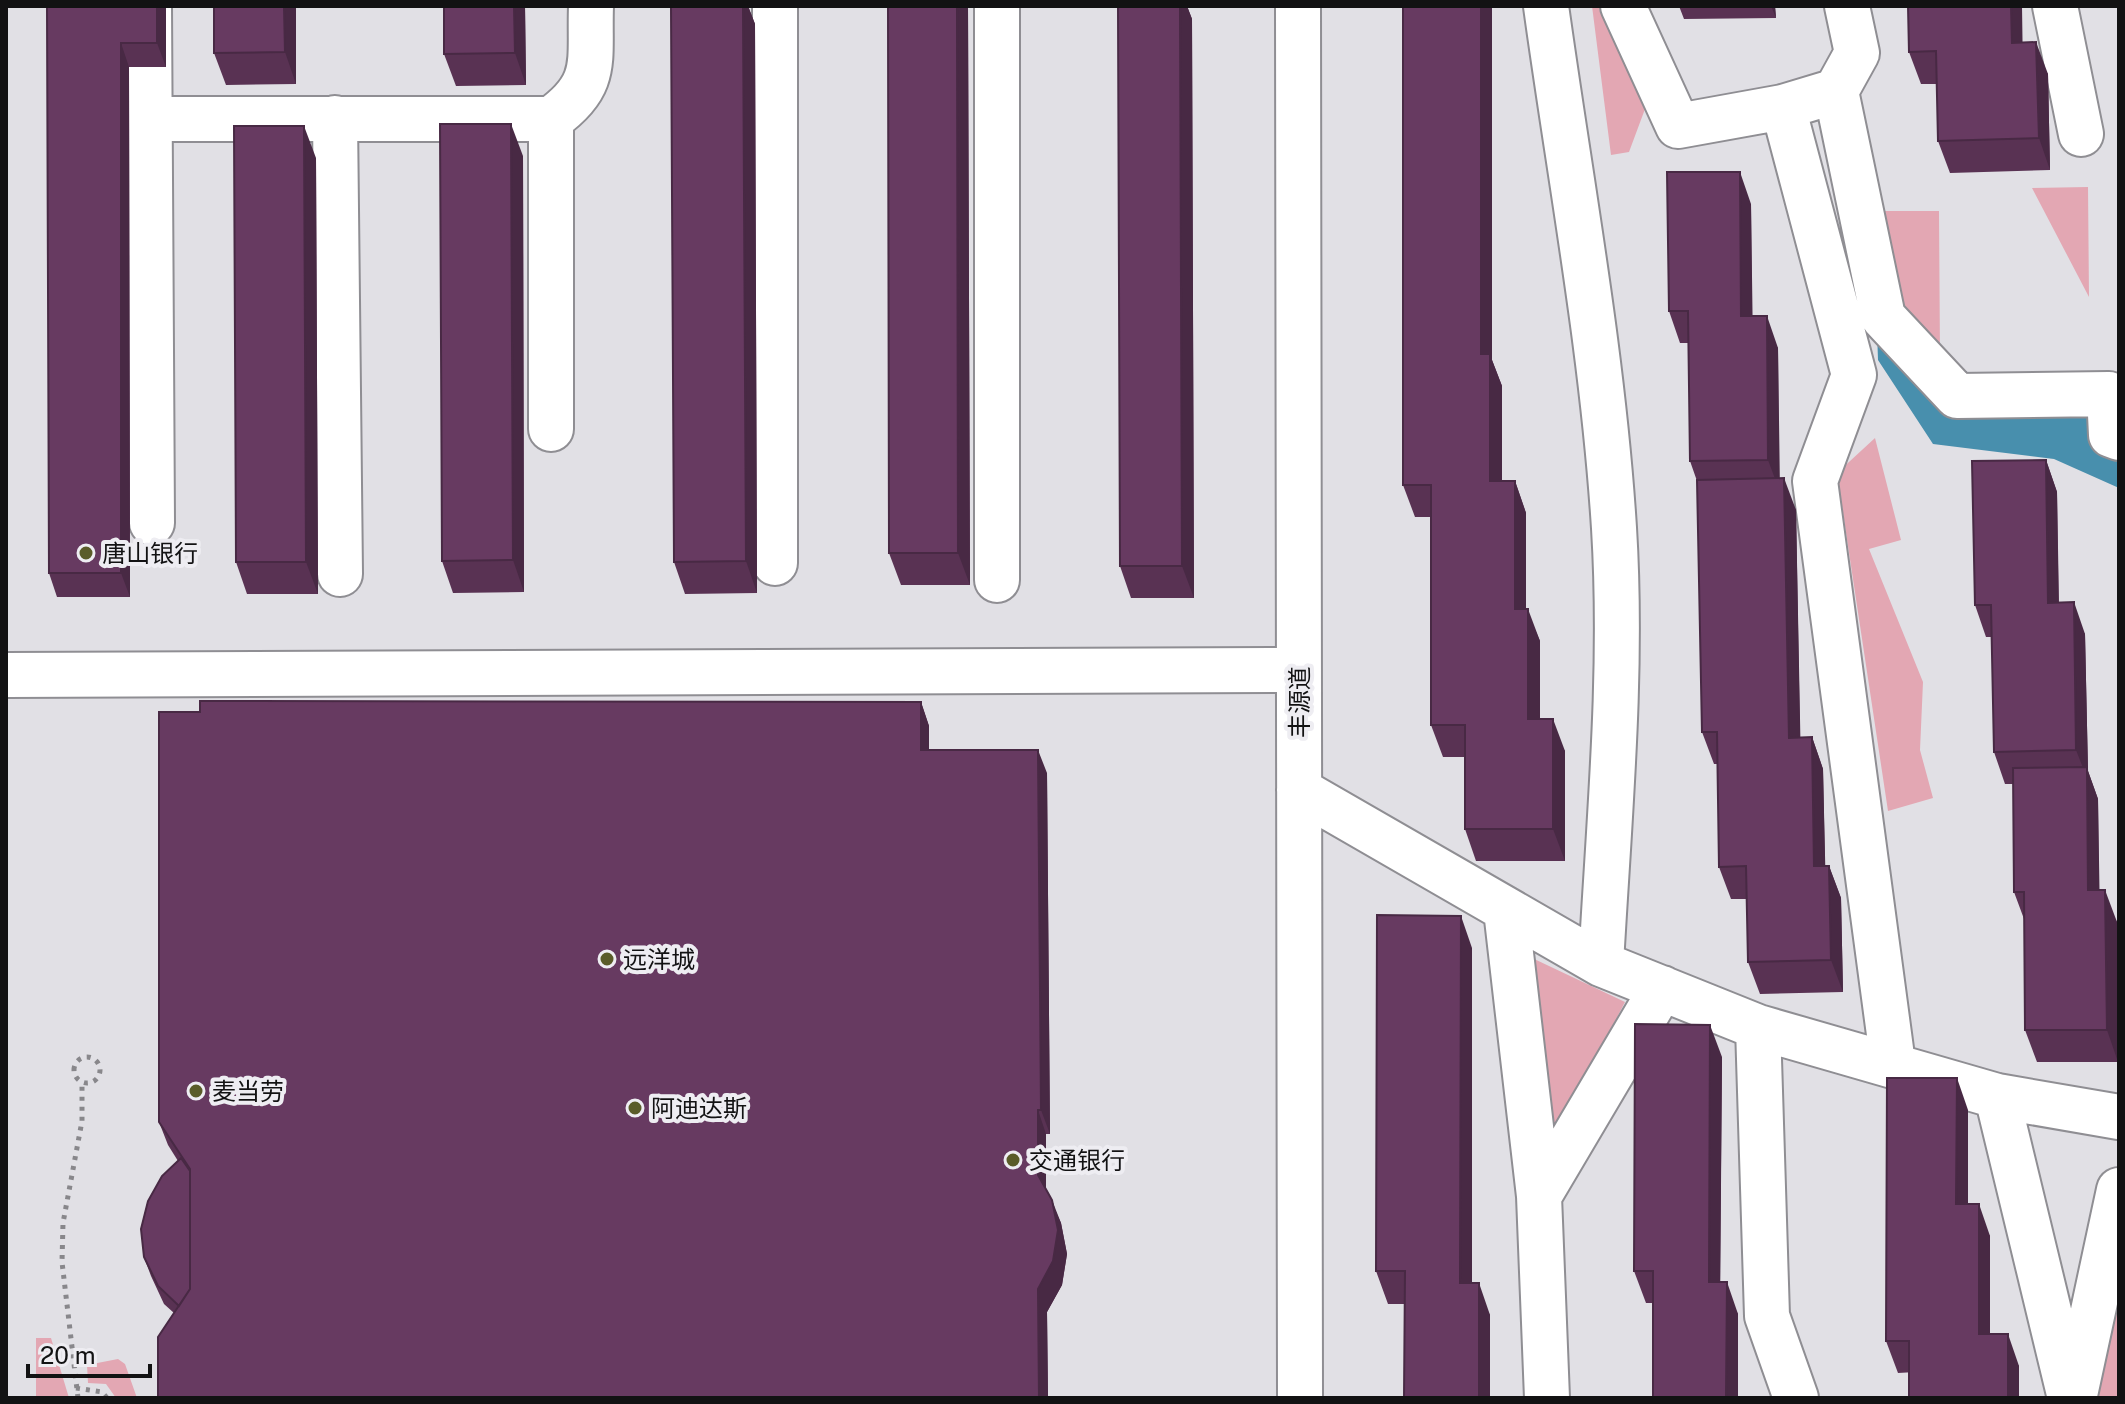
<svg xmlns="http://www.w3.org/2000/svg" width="2125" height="1404" font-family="'Public Sans','Noto Sans SC',sans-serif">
	<rect width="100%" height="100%" fill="#e1e0e5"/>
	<path fill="#e3a7b3" d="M1592 6H1607L1645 109 1629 152 1611 155Z
		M2088 187 2089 297 2032 188Z
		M1877 211H1939L1940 357 1902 318Z
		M1875 438 1901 540 1869 549 1923 682 1920 750 1933 798 1888 811 1837 473Z
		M1530 957 1625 1002 1550 1146Z
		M2119 1290V1398H2094Z
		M36 1338H51L69 1398H36Z
		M118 1359 125 1364 137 1398H116L106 1384 88 1383 87 1365Z"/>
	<path fill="#488fad" d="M1877 331 1954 414 2103 412 2119 447V488L2054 459 1933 444 1878 360Z"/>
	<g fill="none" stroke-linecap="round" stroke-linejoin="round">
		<g stroke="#8f8e93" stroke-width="48">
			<path id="minor" d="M149 6 152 523
				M775 6V563
				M997 6V580
				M1298 6 1300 1398
				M1546 6C1570 179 1603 353 1614 528 1623 673 1609 819 1601 964
				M1623 6 1678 126 1783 107 1836 91 1883 317 1957 396 2109 394 2111 435 2119 438
				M2055 6 2081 134
				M1836 91 1857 53 1847 6
				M1783 107 1854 375 1815 481 1893 1064
				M335 118 340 574
				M150 119H551C600 84 589 61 591 6
				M551 119V429
				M6 675 1299 670
				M1299 790 1601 964 1758 1027 1997 1096 2119 1117
				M1506 910 1539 1196 1547 1398
				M1758 1027 1767 1316 1796 1398
				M1997 1096 2070 1398
				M1539 1196 1662 988
				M2075 1395 2119 1190"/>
		</g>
		<path stroke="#88878b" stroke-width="5" stroke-dasharray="4 6" stroke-linecap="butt" d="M74 1070a13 13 0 1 1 26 0a13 13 0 1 1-26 0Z
			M76 1388 102 1392 107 1398
			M78 1398 62 1262 63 1223 82 1121V1082"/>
		<use href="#minor" stroke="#fff" stroke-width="44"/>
	</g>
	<path fill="#593253" d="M47 6H166V67H129L130 597H57L49 573Z
		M214 6H296V84L226 85 214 53Z
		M444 6H525L526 85 456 86 444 54Z
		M671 6H748L755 24 757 593 685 594 674 562Z
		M1118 6H1187L1192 19 1194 598H1131L1120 566Z
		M1492 6V360L1502 386V481H1515L1526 513V609L1540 641V719L1565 751V861H1476L1465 829V757H1443L1431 725V517H1415L1403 485Z
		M1679 6H1775L1776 18 1684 19Z
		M968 7 970 585H901L889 553Z
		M2023 43 2048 74 2050 170 1950 173 1938 141 1937 84H1921L1909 52Z
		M523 156 524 592 453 593 442 561Z
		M316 158 318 594H247L236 562Z
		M1751 204 1752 316 1778 348 1779 478 1796 510 1800 737H1812L1823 769 1825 866H1829L1841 898 1843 992 1760 994 1748 962 1747 899H1731L1719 867 1718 764H1714L1702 732 1697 481 1690 461 1689 343H1680L1669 311Z
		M2046 460 2057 492 2059 603 2085 634 2088 771 2098 799 2099 890 2117 922 2118 1062H2037L2025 1030 2024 919 2014 892 2013 784H2005L1994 752 1992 637H1986L1975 605Z
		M921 702 929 726V750L1047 773 1050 1134H1046V1190L1061 1223 1067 1254 1062 1285 1047 1312 1048 1398H158L174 1313 164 1304 151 1276 144 1257 178 1161 168 1145 159 1122 200 712Z
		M1472 948V1283L1490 1315V1398L1405 1304H1388L1376 1271Z
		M1722 1057 1720 1282 1738 1314V1398H1653V1303H1646L1634 1271Z
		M1968 1110V1204L1990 1236V1334L2019 1366 1898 1373 1886 1341Z"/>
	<path fill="#482944" d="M157 6H166V67L157 43Z
		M284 6H296V84L285 52Z
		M514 6H525L526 85 515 53Z
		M743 6H748L755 24 757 593 746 561Z
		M957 6H968V7L970 585 958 553Z
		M1180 6H1187L1192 19 1194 598 1182 566Z
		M1481 6H1492V360L1502 386V513L1490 481 1481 354Z
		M1771 6H1775L1776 18Z
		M2011 6H2022L2023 75 2012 43Z
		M2036 42 2048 74 2050 170 2039 138Z
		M121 43 129 67 130 597 121 573Z
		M511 124 523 156 524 592 513 560Z
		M304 126 316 158 318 594 306 562Z
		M1740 172 1751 204 1753 348 1741 316Z
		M1767 316 1778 348 1780 492 1768 460Z
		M2046 460 2057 492 2059 635 2048 603Z
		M1784 478 1796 510 1801 770 1789 738Z
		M1515 481 1526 513V641L1515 609Z
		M2074 602 2085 634 2088 771 2098 799 2100 922 2088 890 2087 778 2076 750Z
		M1528 609 1540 641V751L1528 719Z
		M921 702 929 726V773L921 750Z
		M1553 719 1565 751V861L1553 829Z
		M1812 737 1823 769 1826 898 1814 866Z
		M1038 750 1047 773 1050 1134 1041 1110Z
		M1829 866 1841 898 1843 992 1831 960Z
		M2105 890 2117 922 2118 1062 2107 1030Z
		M1461 916 1472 948V1315L1460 1283Z
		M1710 1025 1722 1057 1720 1314 1709 1282Z
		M1957 1078 1968 1110V1236L1956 1204Z
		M1038 1110 1046 1134V1198L1038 1175Z
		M1052 1200 1061 1223 1067 1254 1062 1285 1047 1312 1048 1398H1039L1038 1289Z
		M1979 1204 1990 1236V1366L1979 1334Z
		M1727 1282 1738 1314V1398H1726Z
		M1479 1283 1490 1315V1398H1479Z
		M2008 1334 2019 1366V1398H2008Z"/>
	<path fill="#673a61" stroke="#482944" stroke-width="2" d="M47 6H157V43H121V573H49Z
		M214 6H284L285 52 214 53Z
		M444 6H514L515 53 444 54Z
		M671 6H743L746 561 674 562Z
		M888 6H957L958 553H889Z
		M1118 6H1180L1182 566H1120Z
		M1403 6H1481V354H1490V481H1515V609H1528V719H1553V829H1465V725H1431V485H1403Z
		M1908 6H2011L2012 43 2036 42 2039 138 1938 141 1936 51 1909 52Z
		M440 124H511L513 560 442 561Z
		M234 126H304L306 562H236Z
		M1667 172H1740L1741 316H1767L1768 460 1690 461 1688 311H1669Z
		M2046 460 2048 603 2074 602 2076 750 1994 752 1991 605H1975L1972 461Z
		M1784 478 1789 738 1812 737 1814 866H1829L1831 960 1748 962 1746 866 1719 867 1717 732H1702L1697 480Z
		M200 701 921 702V750H1038L1041 1110H1038V1175L1052 1200 1058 1230 1053 1261 1038 1289 1039 1398H158V1337L190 1289V1169L159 1122V712H200Z
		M2087 767 2088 890H2105L2107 1030H2025L2024 892H2014L2013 768Z
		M1377 915 1461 916 1460 1283H1479V1398H1404L1405 1271H1376Z
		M1635 1024 1710 1025 1709 1282H1727L1726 1398H1653V1271H1634Z
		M1887 1078H1957L1956 1204H1979V1334H2008V1398H1909V1341H1886Z
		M181 1158 190 1171V1289L179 1306 158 1286 144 1257 141 1229 148 1201 162 1176Z"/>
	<g fill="#5a5c29" stroke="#eeedf2" stroke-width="3">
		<circle cx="86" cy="553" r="8"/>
		<circle cx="607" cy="959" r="8"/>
		<circle cx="196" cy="1091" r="8"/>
		<circle cx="635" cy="1108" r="8"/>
		<circle cx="1013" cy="1160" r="8"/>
	</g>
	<g text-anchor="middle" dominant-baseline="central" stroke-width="8" stroke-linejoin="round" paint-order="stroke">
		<g font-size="24" fill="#121213" stroke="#eeedf2" text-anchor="start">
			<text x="102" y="553">唐山银行</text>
			<text x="623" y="959">远洋城</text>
			<text x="212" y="1091">麦当劳</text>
			<text x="651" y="1108">阿迪达斯</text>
			<text x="1029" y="1160">交通银行</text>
		</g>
		<g font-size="24" fill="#121213" stroke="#eeedf2">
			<text transform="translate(1299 702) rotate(-90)">丰源道</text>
		</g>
	</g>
	<rect width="2125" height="1404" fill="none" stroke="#121213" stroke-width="16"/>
	<path d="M28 1364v12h122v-12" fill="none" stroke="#121213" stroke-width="4"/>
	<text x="40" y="1364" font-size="24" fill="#121213" stroke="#eeedf2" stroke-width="6" paint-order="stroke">20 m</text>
</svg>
